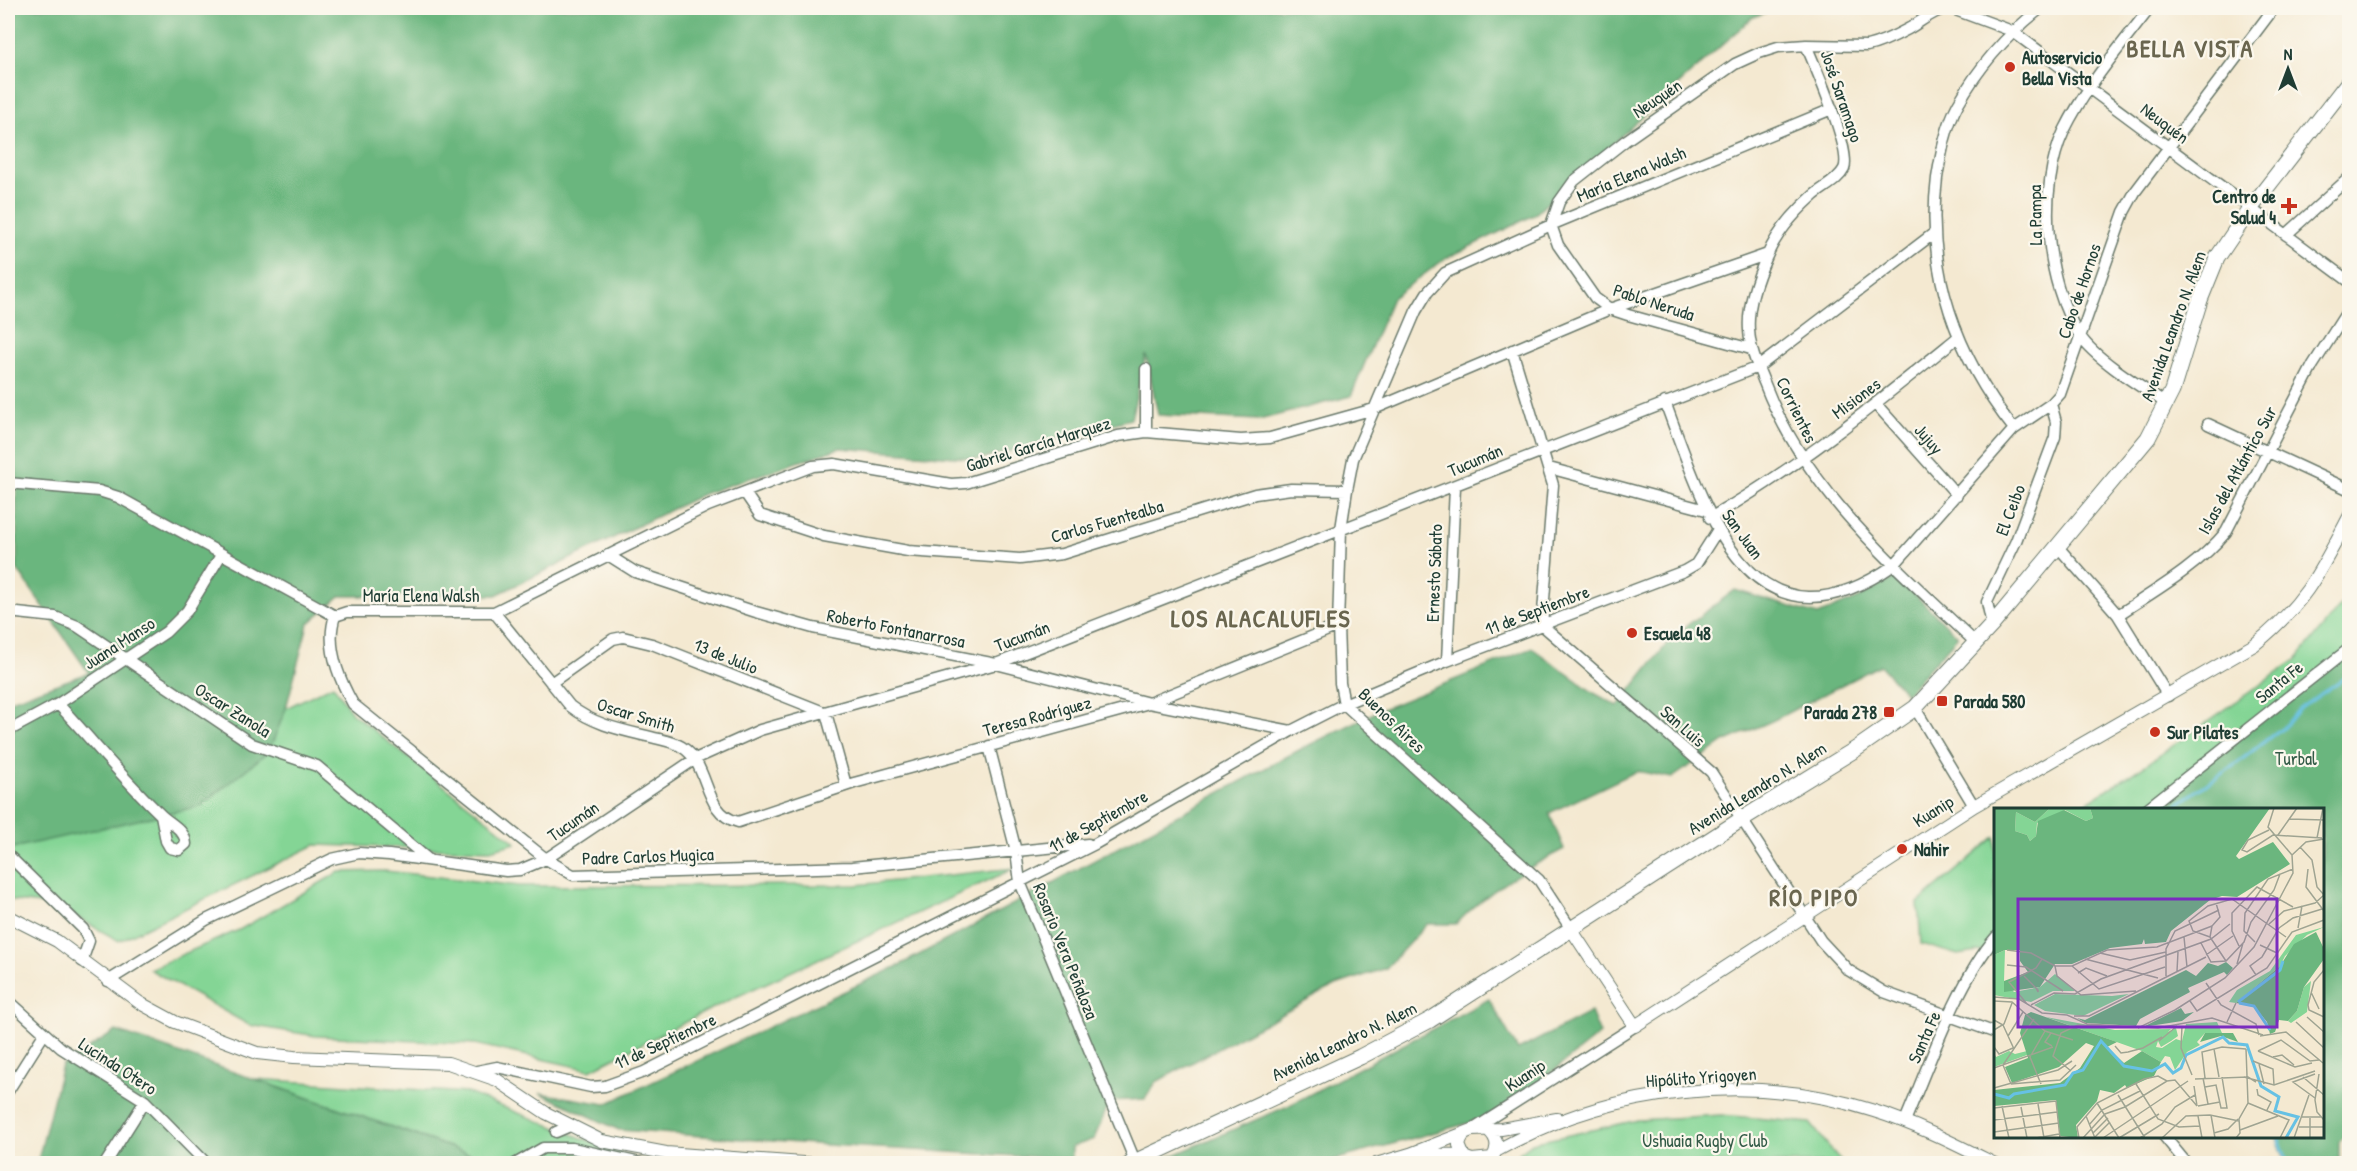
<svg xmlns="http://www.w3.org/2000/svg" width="2357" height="1171" font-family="'Patrick Hand',sans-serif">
	<rect width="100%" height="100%" fill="#fbf7ec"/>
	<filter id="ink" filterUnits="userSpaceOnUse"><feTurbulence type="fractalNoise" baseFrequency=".0167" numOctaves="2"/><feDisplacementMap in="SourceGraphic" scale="12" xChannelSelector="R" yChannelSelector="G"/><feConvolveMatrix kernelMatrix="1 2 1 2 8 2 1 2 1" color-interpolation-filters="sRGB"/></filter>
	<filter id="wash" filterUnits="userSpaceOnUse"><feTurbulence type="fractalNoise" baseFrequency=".008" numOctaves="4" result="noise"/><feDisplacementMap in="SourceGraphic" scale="24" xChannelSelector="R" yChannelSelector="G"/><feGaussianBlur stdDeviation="1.35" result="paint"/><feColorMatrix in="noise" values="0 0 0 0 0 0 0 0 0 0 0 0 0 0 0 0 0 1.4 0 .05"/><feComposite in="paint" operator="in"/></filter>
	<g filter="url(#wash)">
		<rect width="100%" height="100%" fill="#f4e9d1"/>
		<path fill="#84d595" stroke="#528964" stroke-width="1.5" d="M2349 595V649L2145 809 2075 810 2144 766 2297 659Z
			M333 685 352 713 516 843 490 850 315 845 119 941 57 906 8 900V848L200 806 269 751 286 708Z
			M1995 837V937L1984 951 1958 955 1921 944 1918 903Z
			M1015 868 723 1003 590 1070 475 1044 316 1036 249 1025 149 969 241 929 339 872 386 871 520 886 857 885Z
			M255 1079 468 1093 645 1163H495Z
			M1721 1115 1810 1123 1842 1163H1507L1532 1143 1638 1120Z"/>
		<path fill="#6bb67e" stroke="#457a59" stroke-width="1.5" d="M8 8H1778L1753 17 1534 215 1445 259 1392 298 1351 396 1259 420 1158 415 1146 355 1131 419 981 459 840 448 703 494 496 595 340 596 308 624 286 708 269 751 200 806 8 849V701L89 673 17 569 16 470H8Z
			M1896 577 1958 636 1906 694 1880 665 1774 720 1724 742 1672 778 1637 771 1549 813 1564 849C1522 871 1490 889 1456 924H1427L1386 968 1336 985 1156 1082 1145 1099 1110 1101 1094 1139 1072 1147V1159L827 1145 619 1130 540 1093 606 1104 900 965 1301 749 1378 711 1532 648 1594 693 1618 706 1674 635 1735 590 1818 615 1859 598Z
			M2349 648 2350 1132 2339 1142V1163H2286L2277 1137 2322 1136V810H2145Z
			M1489 999 1518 1050 1591 1012 1600 1034 1498 1115 1323 1163 1153 1164 1288 1106Z
			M116 1031 495 1163 37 1164 62 1065Z"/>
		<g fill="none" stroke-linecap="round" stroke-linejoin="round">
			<path stroke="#66c1e4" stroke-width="3" d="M2169 810 2236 764 2288 723 2299 709 2350 674
				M2278 1136 2288 1164"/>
		</g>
	</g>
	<g filter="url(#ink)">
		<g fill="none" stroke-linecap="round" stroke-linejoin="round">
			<g stroke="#6a796b" stroke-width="13">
				<path id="minor" d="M1950 8 2012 31 2350 282
					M2150 8C2120 47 2086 86 2064 131 2037 188 2045 283 2080 336 2095 359 2143 388 2166 403
					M1806 45C1815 66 1852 151 1844 169 1838 181 1823 187 1813 196 1794 213 1777 232 1767 256 1757 278 1747 305 1749 330 1750 349 1757 365 1764 382 1804 489 1895 566 1976 643
					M2286 235 2350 177
					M1751 349 1628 315 1610 309 1595 298 1558 245 1551 225 1559 202 1574 181 1625 141 1735 64 1759 53 1778 47 1806 45 1867 46C1881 43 1895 36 1908 29 1921 22 1932 11 1947 8
					M1512 350 1553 485 1542 625 1711 772 1821 941 1848 970 1884 992 1996 1033
					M1146 369V432
					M1665 402C1705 509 1750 665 1894 565L2014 429 2051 404 2060 394 2124 212 2135 192 2274 8
					M1876 404 1957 495
					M2208 424 2350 490
					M2014 429C1957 357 1925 271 1937 178 1941 154 1946 126 1958 104 1979 66 2008 34 2041 8
					M1549 468 1706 510
					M8 483 99 491 118 497 335 616 347 612H494L708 506 813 466 834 464 951 484 966 483 1118 436 1146 432 1241 440 1270 438 1374 409 1610 309 1768 254
					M745 493 760 515 824 536 908 551 1020 559 1062 554 1255 494 1291 489 1347 490
					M1710 518C1799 467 1878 402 1957 338
					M2058 547 2118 615 2168 696
					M608 555 635 572 756 612 813 628 996 664 1149 703 1291 731
					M8 612 55 617 77 626 252 744 317 766 429 860
					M494 612 570 706C594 725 622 730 651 737 662 740 673 741 682 747 711 765 702 813 738 822L854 783 1149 703 1338 626
					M2118 615C2156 590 2197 567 2226 532L2313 365 2350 307
					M335 616C325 645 339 679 353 704L546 859 573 875 852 867 1088 844
					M1992 625 1987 602 2016 541 2055 437 2056 422 2051 404
					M1447 661 1455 487
					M551 683 613 639 623 637 652 644 826 713 846 785
					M58 704C92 740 124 780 160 814 170 824 185 829 186 844L179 850 170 848 166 841 161 815
					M1915 708 1974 806
					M8 731 58 704 166 632 187 611 221 555
					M989 746 1016 851 1020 882 1135 1161
					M2145 810 2350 648
					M8 855 83 929 89 941 82 961
					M1571 929 1539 880 1344 704 1340 683 1338 626 1341 529 1347 490 1353 459 1416 311 1427 293 1445 273 1551 225 1832 109
					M108 981 206 920 332 859 359 853 389 855 506 871 520 870 546 859 695 759 760 730 996 664 1758 367 1933 234
					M8 1000 61 1048 145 1101 207 1164
					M477 1071 497 1067 591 1087 605 1086 644 1072 1095 844 1291 731 1344 704 1447 661 1684 571 1696 564 1717 531
					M8 1091 44 1034
					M1905 1121C1928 1067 1958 981 1996 937
					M1472 1130 1635 1026
					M556 1132 570 1126
					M2164 1136 2187 1164
					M105 1164 145 1101
					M515 1164 543 1148H572L645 1164
					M1452 1164 1464 1157"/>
			</g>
			<g stroke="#6a796b" stroke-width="14">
				<path id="major" d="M8 916 57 941 140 1003 175 1022 257 1053 294 1057 448 1063 497 1080 546 1113 602 1141 666 1153 817 1164
					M1571 929 1635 1026 1974 806 2254 645C2305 604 2320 572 2350 515
					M1463 1135 1459 1145 1464 1157 1472 1160 1492 1158C1499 1148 1498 1138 1488 1130
					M1496 1151C1608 1088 1751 1071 1874 1111 1916 1124 1955 1144 1995 1164
					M1418 1154 1462 1155
					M1376 1164 1410 1154 1472 1130 1501 1129 1557 1119"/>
			</g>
			<g stroke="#6a796b" stroke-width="17">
				<path id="highway" d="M1130 1164 1360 1057 1430 1020 1742 819 1856 749 1915 708 1992 625 2148 438 2172 391 2200 300 2217 258 2250 209 2350 80"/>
			</g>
			<use href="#minor" stroke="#fff" stroke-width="10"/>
			<use href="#major" stroke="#fff" stroke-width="12"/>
			<use href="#highway" stroke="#fff" stroke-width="15"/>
		</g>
	</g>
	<g fill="#c8321e" stroke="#fbf7ec" stroke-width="2">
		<circle cx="2010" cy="67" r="6"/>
		<path d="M2286 197h6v6h6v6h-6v6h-6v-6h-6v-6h6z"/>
		<circle cx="1632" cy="633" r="6"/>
		<rect x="1936" y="695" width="12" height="12" rx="3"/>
		<rect x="1883" y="706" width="12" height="12" rx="3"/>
		<circle cx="2155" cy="732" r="6"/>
		<circle cx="1902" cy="849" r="6"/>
	</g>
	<g text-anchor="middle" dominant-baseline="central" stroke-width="4.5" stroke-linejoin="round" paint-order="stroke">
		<g font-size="18" font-weight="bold" fill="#1f3d34" stroke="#fbf7ec" text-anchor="start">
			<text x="2022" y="57">Autoservicio<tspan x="2022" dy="21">Bella Vista</tspan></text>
			<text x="2276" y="196" text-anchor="end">Centro de<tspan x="2276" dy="21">Salud 4</tspan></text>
			<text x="1644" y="633">Escuela 48</text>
			<text x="1954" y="701">Parada 580</text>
			<text x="1877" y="712" text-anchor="end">Parada 278</text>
			<text x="2167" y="732">Sur Pilates</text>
			<text x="1914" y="849">Nahir</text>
		</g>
		<g font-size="18" fill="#1f3d34" stroke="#fbf7ec">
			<text transform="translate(1842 96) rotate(71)">José Saramago</text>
			<text transform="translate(1657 98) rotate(-34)">Neuquén</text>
			<text transform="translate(2165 123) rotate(37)">Neuquén</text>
			<text transform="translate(1631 174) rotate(-23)">María Elena Walsh</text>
			<text transform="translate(2035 215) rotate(-91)">La Pampa</text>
			<text transform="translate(2079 291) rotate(-71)">Cabo de Hornos</text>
			<text transform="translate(1654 302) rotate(18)">Pablo Neruda</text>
			<text transform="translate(2173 326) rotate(-70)">Avenida Leandro N. Alem</text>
			<text transform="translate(1856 398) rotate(-37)">Misiones</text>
			<text transform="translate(1797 410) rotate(64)">Corrientes</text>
			<text transform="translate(1929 439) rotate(49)">Jujuy</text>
			<text transform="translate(1038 444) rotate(-17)">Gabriel García Marquez</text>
			<text transform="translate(1475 460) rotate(-23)">Tucumán</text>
			<text transform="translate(2237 470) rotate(-61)">Islas del Atlántico Sur</text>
			<text transform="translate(2010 510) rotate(-69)">El Ceibo</text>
			<text transform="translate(1107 521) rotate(-16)">Carlos Fuentealba</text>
			<text transform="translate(1743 534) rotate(54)">San Juan</text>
			<text transform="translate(1434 573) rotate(-88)">Ernesto Sábato</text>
			<text x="421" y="595">María Elena Walsh</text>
			<text transform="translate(1537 610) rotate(-21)">11 de Septiembre</text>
			<text transform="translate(896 628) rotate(11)">Roberto Fontanarrosa</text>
			<text transform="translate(1022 636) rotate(-21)">Tucumán</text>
			<text transform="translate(119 643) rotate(-33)">Juana Manso</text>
			<text transform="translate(726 656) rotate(22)">13 de Julio</text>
			<text transform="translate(2279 682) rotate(-39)">Santa Fe</text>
			<text transform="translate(233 710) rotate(32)">Oscar Zanola</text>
			<text transform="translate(636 715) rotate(17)">Oscar Smith</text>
			<text transform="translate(1037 716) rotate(-15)">Teresa Rodríguez</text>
			<text transform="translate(1392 720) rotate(44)">Buenos Aires</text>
			<text transform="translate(1683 726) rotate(41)">San Luis</text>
			<text transform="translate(1757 788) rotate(-32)">Avenida Leandro N. Alem</text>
			<text transform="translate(1933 811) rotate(-32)">Kuanip</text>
			<text transform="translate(573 821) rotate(-34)">Tucumán</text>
			<text transform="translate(1098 821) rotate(-29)">11 de Septiembre</text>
			<text transform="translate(648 856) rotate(-2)">Padre Carlos Mugica</text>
			<text transform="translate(1066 951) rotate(68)">Rosario Vera Peñaloza</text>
			<text transform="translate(1924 1037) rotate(-66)">Santa Fe</text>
			<text transform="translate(665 1041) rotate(-25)">11 de Septiembre</text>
			<text transform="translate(1344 1041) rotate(-26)">Avenida Leandro N. Alem</text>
			<text transform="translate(118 1066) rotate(33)">Lucinda Otero</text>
			<text transform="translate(1525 1075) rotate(-33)">Kuanip</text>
			<text transform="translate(1701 1077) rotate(-4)">Hipólito Yrigoyen</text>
		</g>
		<g font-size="18" fill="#335b47" stroke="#fbf7ec">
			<text x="2296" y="758">Turbal</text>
			<text x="1705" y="1140">Ushuaia Rugby Club</text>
		</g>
		<g font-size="24" font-weight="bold" letter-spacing="1.5" fill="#6a664f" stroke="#fbf7ec">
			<text x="2190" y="48">BELLA VISTA</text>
			<text x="1261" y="618">LOS ALACALUFLES</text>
			<text x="1814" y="897">RÍO PIPO</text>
		</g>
	</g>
	<g transform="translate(1994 808)">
		<rect width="330" height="330" fill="#f4e9d1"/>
		<path d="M56 0H96L99 10 92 13 71 2 43 15 42 28 36 33 33 27 21 23 22 4 41 14ZM330 119 313 127 291 148 286 158 242 195 235 194 243 182 276 163 302 127ZM11 142 10 173 20 184 46 179 61 166 81 183H59L37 194 0 187V147ZM317 173 313 204 297 215 294 213 303 203 310 179ZM61 186 118 188 135 186 89 208 51 203 40 197ZM52 209 121 222 177 221 174 224 182 220 184 228 177 233 167 239 164 233 162 239 168 240 182 231 188 233 192 216 223 214 228 225H211L203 234 206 237 193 244 181 262 176 249 171 248 167 254 148 243ZM15 243 21 246 33 243V247L0 259V245L2 249Z" fill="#84d595"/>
		<path d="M0 0H56L41 14 22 4 21 23 33 27 36 33 42 28 44 13 70 2 92 13 99 10 96 0H276L242 48 245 51 279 34 296 56 243 89 228 88 216 92 177 123 172 134 151 136 150 131 148 136 116 140 78 156H61L46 179 10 184V173L34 164 26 153V142H11L0 147ZM322 124 330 141V151L310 179 303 203 294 213 285 212 281 224 276 226 273 214 260 198 242 195 286 158 300 136ZM232 154 239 160 233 167 230 164 194 180 196 184 146 211 142 218 92 215 83 210 91 212 192 162 202 168 214 155 224 158ZM187 200 191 206 200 204 188 213 149 219ZM37 204 123 234 113 239 130 255 148 243 167 254 160 268 133 280 131 277 120 285 106 282 103 293 82 317 84 330 66 328 62 292 0 298V282L66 275 86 260 100 238 92 235 65 259 18 275 11 259 34 250 26 225 31 207ZM211 225H239L244 234 227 228 206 234Z" fill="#6bb67e"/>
		<path fill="none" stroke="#66c1e4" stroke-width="3" d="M244 194 286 162 289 153M245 195 260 198 276 222M0 286 15 290 20 286 71 277 79 265 89 262 107 233 130 258 158 263 171 256 179 265 187 260 192 247 229 229 235 235 253 237 267 278 285 289 281 303 304 309 292 330"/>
		<path fill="none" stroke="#9fa492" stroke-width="1.5" d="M295 11 330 12M275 22 254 32 248 42 253 44 279 27 328 30M284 27 303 0M323 30 329 0M306 39 318 52 323 79 330 87M298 47 312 34 330 31M314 61 312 79 330 103M222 95 226 109 218 118 216 129 232 153M275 116 290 103 321 95 330 87M304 120 308 98M190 129 193 159M216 129 199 123 195 113 214 98 238 91 292 129M261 134 250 123 251 105 274 71 299 61M207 135 217 154 232 153 250 134 257 114 280 82 286 66M266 137 283 145M245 138 238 123V105L263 79 299 99M13 142 37 145 61 158H78L113 142 163 139 218 118M106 145 136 152 172 144M212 147 239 128M91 151 164 170M243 156 249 135M13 157 32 159 69 183M61 158 63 168 87 187 142 183M78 158 105 181 171 159M330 162 320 174 314 197 315 202 330 209M183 163 184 144M84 165 92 160 113 168M262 167 256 158 268 149 285 120 299 110 328 101M30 168 44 182V184L42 180M172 168V141L181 123 225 102M212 175 227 197 262 216 265 227M317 184 325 201M0 189 25 191 48 205 73 207 93 216 164 220 218 210 269 227M0 193 18 194 51 223 79 232M196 193 203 203 273 160 298 124 330 112M33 196 15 174 42 160 48 151M37 197 60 185 81 186 107 171 217 131 236 116M80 208H95L212 149M313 209 330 224M0 212 9 217 20 241M233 214 242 195M302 214 330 240M188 218 187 240 198 267M144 220 181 202 231 170 260 139 299 65 298 47 274 19 280 0M0 222 10 216 18 195M57 225 51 234 58 238M14 228 29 204M266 228 292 224 329 255M165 233 183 218M121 238 127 245 134 244 149 240 168 229M0 239 5 246 19 240M220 241 225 269M264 243 287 232 316 253 325 252M264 243 301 259 318 255M279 249 288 247 300 257M259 253 279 261 280 277M265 256 270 276M9 257 40 211M9 257 17 276M0 260 59 239M77 263 59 248 67 225 84 217 117 219M325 266 321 292 323 304 330 312M250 269 280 277 321 263M309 269 330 287M209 270 214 296M211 270 208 244 228 239 252 241M201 271 254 269 262 274M17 276 66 272 82 257M47 276 36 249 51 223M142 276 164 311 185 319 206 318M200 278 203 298M211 279 222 277 227 300H233L228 269M0 280 64 262 78 253M263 281 264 287 277 294 273 302M124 287 151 330M321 290 299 274 321 266M103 295 125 330M254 295 295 312 286 330M44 296 50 330M8 298 15 330M204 298 226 294M27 299 33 330M0 300 62 293 66 330M217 307 221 330M92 308 101 330M204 308 208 330M308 309H327M0 312 63 304M95 317 108 302 146 283M305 319H330M246 322 284 308M0 324 65 315M99 325 114 310M220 325 234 321 244 311M101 329 116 314M42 330 65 326M85 330 83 319 103 295 150 271 164 268 173 273M89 330 111 306 131 299 173 273 181 272 203 298M109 330 194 273M125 330 165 306M146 330 168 316 181 299 201 287M168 330 192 308 216 307 245 313M242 330 246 325 245 311 254 295 252 241M300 330 315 287M316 330V310"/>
		<path fill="#7b2cbf" fill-opacity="0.15" stroke="#7b2cbf" stroke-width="3" d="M24 91H283V219H24Z"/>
		<rect width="330" height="330" fill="none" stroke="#1f3d34" stroke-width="3"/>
	</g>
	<rect width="2357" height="1171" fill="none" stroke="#fbf7ec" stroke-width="30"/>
	<g transform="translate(2288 69)" stroke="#fbf7ec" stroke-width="4.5" paint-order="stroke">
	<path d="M0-4.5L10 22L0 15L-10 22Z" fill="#1f3d34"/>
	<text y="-9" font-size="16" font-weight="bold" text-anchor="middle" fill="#1f3d34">N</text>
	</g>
</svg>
